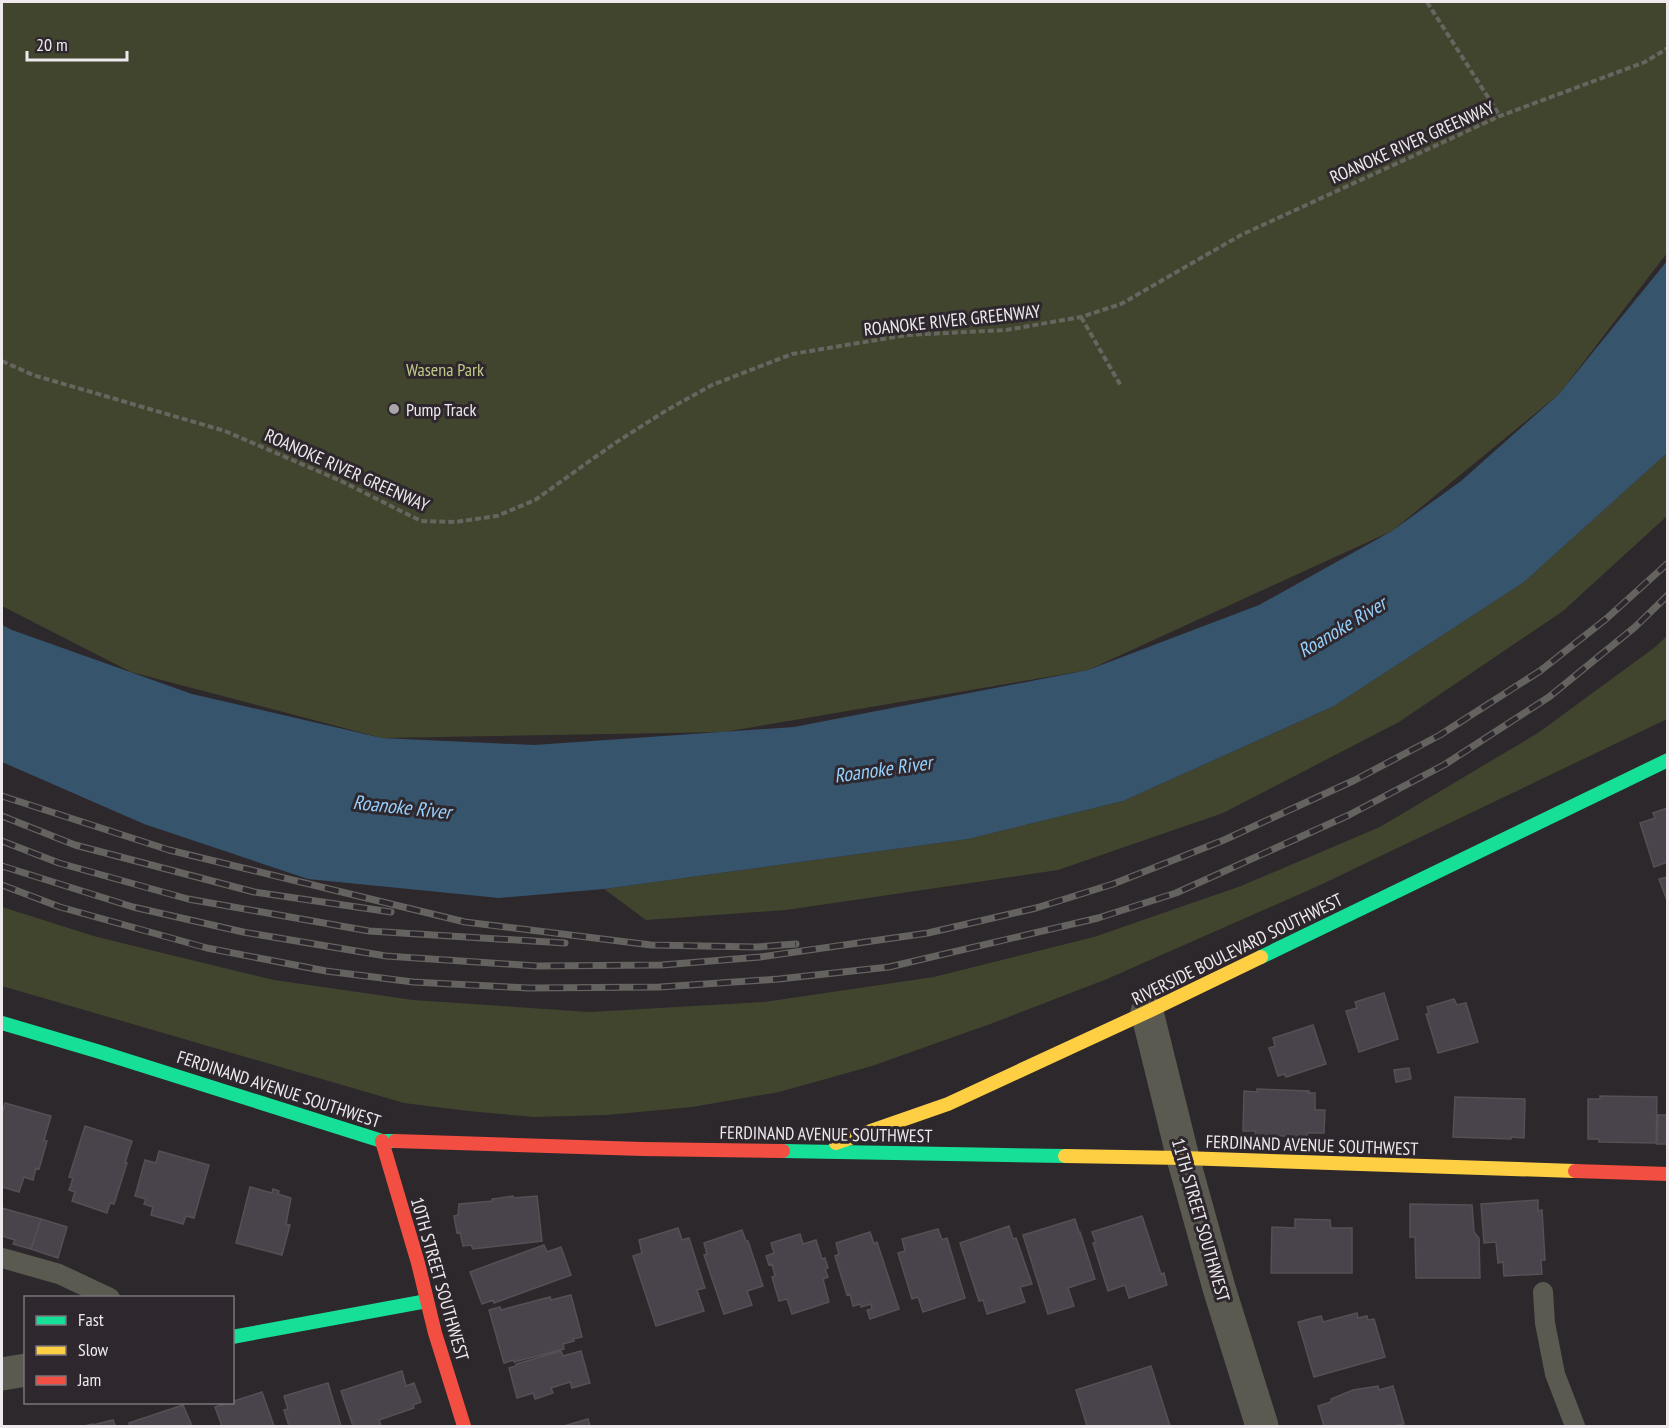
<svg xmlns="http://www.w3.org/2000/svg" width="1669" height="1428" font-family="'PT Sans Narrow',sans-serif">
	<rect width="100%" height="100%" fill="#2d282c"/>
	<path fill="#42452e" d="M2 2H1667V253L1559 394 1392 531 1088 670 724 732 382 738 131 672 2 606Z
		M1667 453V516L1563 611 1399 722 1223 813 1058 870 786 910 646 920 604 889 968 839 1123 801 1334 706 1524 582Z
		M1667 636V719L1316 887 1107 979 993 1023 872 1066 779 1092 692 1107 607 1115 534 1117 468 1111 404 1103 2 986V907L97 937 274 980 413 1000 590 1012 764 1002 934 977 1094 937 1241 886 1380 827 1538 733 1654 648Z"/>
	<path fill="#36546c" d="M1667 261V453L1524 582 1334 706 1123 801 968 839 604 889 499 898 308 879 144 824 2 762V625L12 630 192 694 382 738 534 745 794 727 1088 670 1259 605 1392 531 1461 481 1559 394Z"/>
	<path fill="#49434c" stroke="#545054" stroke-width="1.5" d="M1667 808 1668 862 1654 867 1640 823 1655 818 1653 813Z
		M1668 877V903L1659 879Z
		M1384 993 1398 1039 1359 1052 1346 1011 1357 1008 1355 1002Z
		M1454 999 1457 1005 1466 1003 1478 1042 1438 1053 1426 1014H1429L1427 1007Z
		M1313 1025 1326 1064 1286 1077 1284 1074 1278 1076 1269 1048 1275 1046 1273 1038Z
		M1409 1068 1411 1079 1396 1082 1394 1070Z
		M1257 1089 1309 1091 1308 1093H1315V1110H1325L1324 1133H1307V1137L1255 1135 1256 1131H1243L1244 1091 1257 1092Z
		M1600 1096 1657 1097 1656 1143 1599 1142V1139H1588V1099H1600Z
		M1455 1097 1525 1099 1524 1138 1511 1137V1139L1453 1137Z
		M5 1103 51 1116 44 1140 47 1141 39 1169 36 1168 33 1180 24 1177 19 1192 2 1187V1114Z
		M1658 1115H1668V1144H1657Z
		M85 1126 132 1141 125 1163H127L114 1204 110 1203 107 1213 72 1201 75 1192 69 1190 73 1178 69 1177Z
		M159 1151 209 1165 194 1218 186 1216 183 1224 151 1215 153 1207 144 1204 146 1199 135 1196 145 1160 156 1163Z
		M250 1187 272 1193 273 1189 279 1191 278 1194 291 1198 286 1224 290 1225 282 1255 236 1243Z
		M513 1196 514 1198 537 1196 542 1241 473 1249 471 1245 463 1246 460 1232 457 1233 454 1216 458 1215 459 1204 493 1201 492 1199Z
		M1538 1200V1211L1542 1210 1545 1260H1541L1542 1274 1504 1276 1503 1262 1498 1263 1496 1242 1484 1243 1481 1204Z
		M1410 1204 1472 1205 1474 1232 1479 1238 1480 1278H1416L1415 1237H1410Z
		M2 1208 41 1219 31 1249 13 1244 15 1240 2 1236Z
		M1142 1216 1161 1274 1164 1273 1167 1285 1129 1298 1125 1285 1108 1291 1093 1243H1096L1092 1232Z
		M41 1219 67 1227 58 1258 31 1249Z
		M1075 1219 1079 1232H1080L1095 1279 1068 1288 1074 1306 1048 1314 1023 1235Z
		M1295 1219 1330 1220 1331 1228H1352V1273H1271L1272 1227 1295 1228Z
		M1009 1226 1013 1239 1016 1238 1032 1284 1020 1287 1025 1302 987 1314 983 1300 979 1301 960 1243Z
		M678 1228 682 1240 689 1238 705 1288 697 1290 704 1311 656 1326 633 1256 642 1253 639 1240Z
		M938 1229 942 1240 947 1238 965 1298 923 1312 918 1297 912 1299 898 1253 905 1251 902 1239Z
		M742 1230 746 1241H748L763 1286 747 1291 752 1305 724 1314 704 1255 707 1254 704 1243Z
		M870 1232 874 1244 877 1242 899 1309 870 1319 867 1310 872 1309 871 1304 861 1307V1304L853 1306 850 1294 847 1295 835 1256 839 1254 836 1243Z
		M800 1234 803 1244 816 1240 822 1259 825 1258 828 1268 825 1269 828 1277 823 1279 829 1302 792 1314 787 1299 779 1301 772 1277 775 1276 772 1264 769 1265 766 1256 774 1253 771 1243Z
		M544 1245 547 1252 561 1247 571 1275 494 1303 493 1300 482 1304 470 1272Z
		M571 1295 582 1337 573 1339 574 1341 563 1344 564 1349 514 1362V1360L504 1363 489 1310 500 1307 501 1310 550 1297 551 1300Z
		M1357 1313 1358 1318 1367 1316 1368 1320 1374 1319 1385 1357 1314 1377 1298 1322 1321 1316 1323 1322Z
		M561 1351 563 1356 581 1351 590 1383 572 1388 570 1382 551 1388 553 1393 535 1399 533 1393 517 1398 509 1368 516 1366V1364Z
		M1151 1366 1170 1426H1087L1076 1390Z
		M402 1371 406 1386 414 1383 421 1402 413 1405 414 1408 379 1420 381 1426H353L341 1391Z
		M328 1383 341 1426H289L284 1410 288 1409 284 1396Z
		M1378 1386 1379 1390 1393 1386 1404 1424 1393 1426H1324L1318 1406 1331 1402V1399L1353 1390Z
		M262 1392 274 1426H222L215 1407Z
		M183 1405 192 1426H130L129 1423Z
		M588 1419 590 1426H564Z
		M113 1420 115 1426H84L93 1424V1425Z"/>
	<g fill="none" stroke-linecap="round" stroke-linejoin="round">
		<path stroke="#666560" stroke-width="4" stroke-dasharray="6 3" stroke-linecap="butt" d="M1427 2 1500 116
			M1081 317 1121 386
			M2 361 33 375 225 431 341 481 421 521 455 522 497 516 535 500 615 443 667 410 712 385 792 354 907 335 1006 330 1081 317 1121 304 1241 235 1500 116 1645 62 1668 48"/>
		<path stroke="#5a5a50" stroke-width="20" d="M2 1258 59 1274 110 1298
			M1543 1292 1545 1323 1555 1374 1575 1426"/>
		<path stroke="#5a5a50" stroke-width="33" d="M1147 1012 1183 1158 1219 1288 1262 1426
			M2 1374 26 1370"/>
		<path stroke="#16e098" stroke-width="14" d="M1261 957 1668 760
			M2 1023 100 1052 382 1141H395
			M783 1151 1065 1156
			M232 1337 427 1301"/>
		<path stroke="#ffcf43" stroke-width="14" d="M836 1143 948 1104 1147 1012 1261 957
			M1065 1156 1183 1158 1575 1171"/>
		<path stroke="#f24e42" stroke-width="14" d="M382 1141 418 1263 435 1333 464 1426
			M395 1141 642 1149 783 1151
			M1575 1171 1668 1174"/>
		<g stroke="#64635f" stroke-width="7">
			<path id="rail" d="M2 796 169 850 465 922 651 945 756 947 796 944
				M2 816 75 845 254 892 391 912
				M2 841 59 863 188 899 369 931 565 943
				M2 866 133 907 243 932 386 956 537 966 662 965 760 957 928 933 1036 908 1113 884 1224 840 1355 780 1440 735 1540 671 1606 619 1668 563
				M2 885 60 907 207 948 326 971 413 982 529 988 660 987 779 979 889 967 1098 918 1176 893 1349 815 1444 765 1549 697 1635 627 1668 595"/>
		</g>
		<use href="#rail" stroke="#2e272d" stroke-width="4.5" stroke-dasharray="14" stroke-linecap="butt"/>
	</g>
	<circle fill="#aaa5a9" stroke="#2e272d" stroke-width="2" cx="394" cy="409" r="6"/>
	<g text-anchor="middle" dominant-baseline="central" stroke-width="6" stroke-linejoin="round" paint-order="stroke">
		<g font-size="18" fill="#ede9ed" stroke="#2e272d">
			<text transform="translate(1412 142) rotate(-24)">ROANOKE RIVER GREENWAY</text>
			<text transform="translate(952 320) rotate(-6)">ROANOKE RIVER GREENWAY</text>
			<text transform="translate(347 470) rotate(24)">ROANOKE RIVER GREENWAY</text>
			<text transform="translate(1237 949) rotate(-26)">RIVERSIDE BOULEVARD SOUTHWEST</text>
			<text transform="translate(279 1089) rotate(18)">FERDINAND AVENUE SOUTHWEST</text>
			<text transform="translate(826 1134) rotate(1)">FERDINAND AVENUE SOUTHWEST</text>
			<text transform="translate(1312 1145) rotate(2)">FERDINAND AVENUE SOUTHWEST</text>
			<text transform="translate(1201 1220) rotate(74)">11TH STREET SOUTHWEST</text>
			<text transform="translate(440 1279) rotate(74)">10TH STREET SOUTHWEST</text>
		</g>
		<g font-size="18" fill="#c1ca87" stroke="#2e272d">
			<text x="445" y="369">Wasena Park</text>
		</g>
		<g font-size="18" fill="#ede9ed" stroke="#2e272d" text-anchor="start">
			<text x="406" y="409">Pump Track</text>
		</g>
		<g font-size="20" font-style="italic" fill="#96d0fd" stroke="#2e272d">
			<text transform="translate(1342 627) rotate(-31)">Roanoke River</text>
			<text transform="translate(883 769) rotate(-8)">Roanoke River</text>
			<text transform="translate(402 807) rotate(6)">Roanoke River</text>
		</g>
	</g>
	<rect width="1669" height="1428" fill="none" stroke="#ede9ed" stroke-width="6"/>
	<rect x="24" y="1296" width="210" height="108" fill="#2e272d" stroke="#7a757a" stroke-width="1.5"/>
	<rect x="36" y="1316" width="30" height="9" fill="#16e098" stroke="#7a757a" stroke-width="1.5"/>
	<text x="78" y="1326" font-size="18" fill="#ede9ed">Fast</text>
	<rect x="36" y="1346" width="30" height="9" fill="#ffcf43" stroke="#7a757a" stroke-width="1.5"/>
	<text x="78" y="1356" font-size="18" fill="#ede9ed">Slow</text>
	<rect x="36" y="1376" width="30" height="9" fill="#f24e42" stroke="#7a757a" stroke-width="1.5"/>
	<text x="78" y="1386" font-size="18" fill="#ede9ed">Jam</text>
	<path d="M27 51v9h100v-9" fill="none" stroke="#ede9ed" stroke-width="3"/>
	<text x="36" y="51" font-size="18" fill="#ede9ed" stroke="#2e272d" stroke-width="4.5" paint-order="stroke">20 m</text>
</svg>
